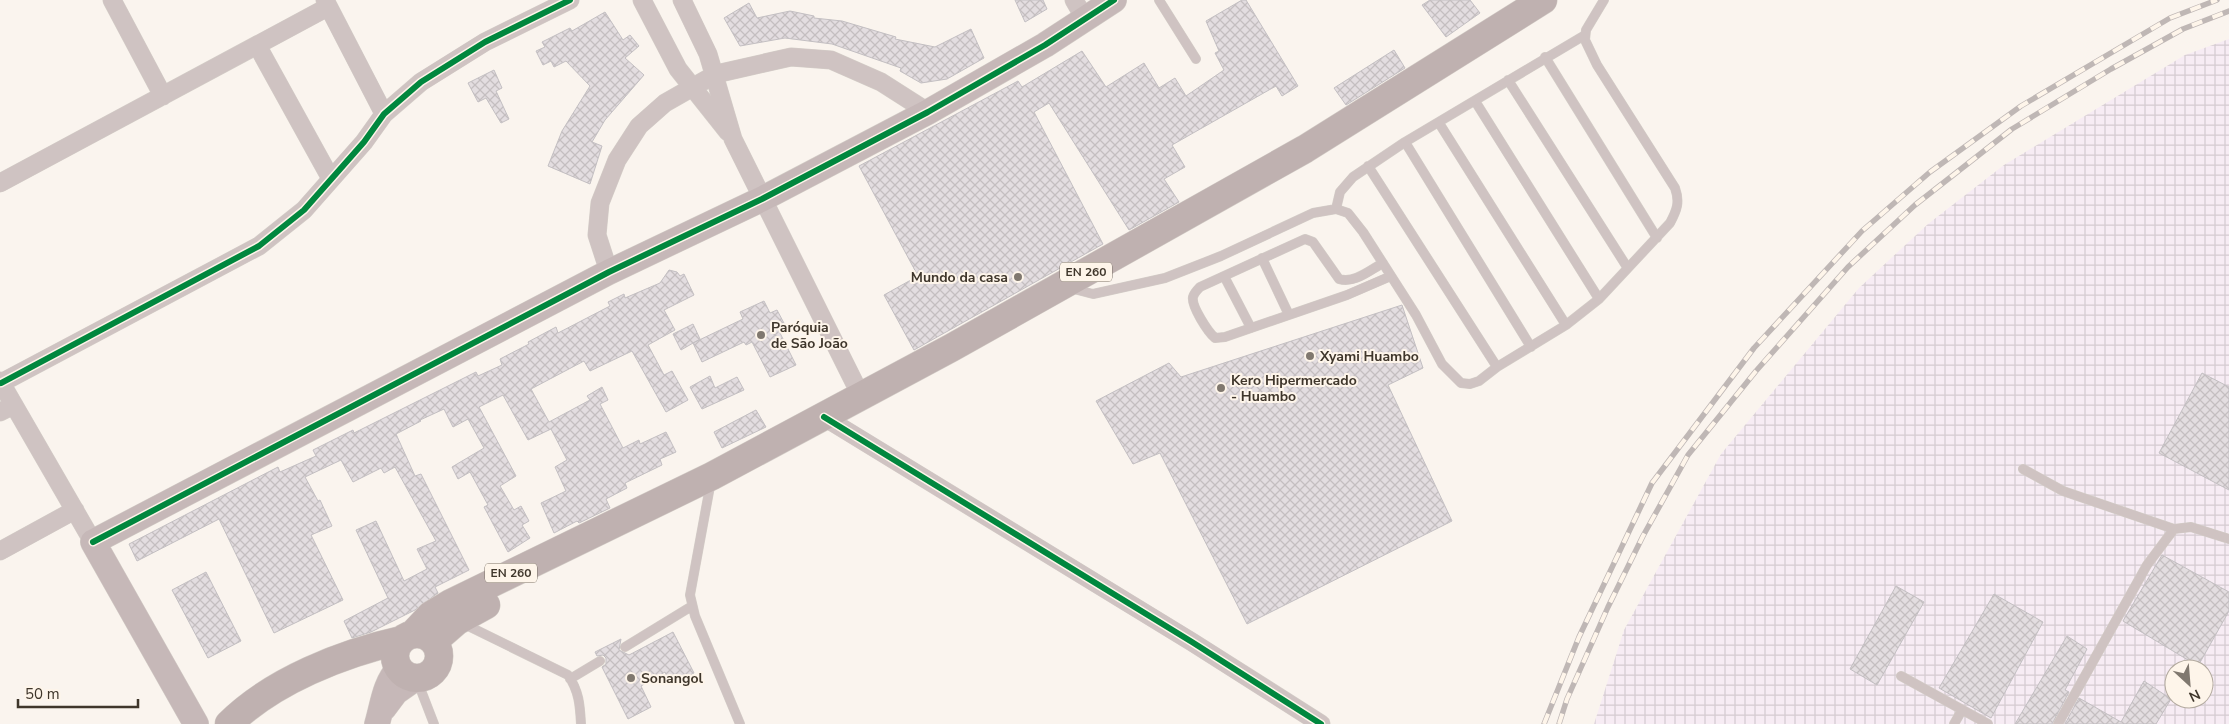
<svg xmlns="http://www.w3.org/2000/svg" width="2229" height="724" font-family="'Nunito Sans',sans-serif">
	<defs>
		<pattern id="industrial-grid" width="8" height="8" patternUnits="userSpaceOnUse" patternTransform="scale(1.25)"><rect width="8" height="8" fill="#f7ecf4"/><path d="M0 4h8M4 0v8" fill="none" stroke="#d5cbd1"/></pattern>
		<pattern id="building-cross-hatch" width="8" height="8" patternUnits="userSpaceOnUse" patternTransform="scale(1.25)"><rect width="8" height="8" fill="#e3dde0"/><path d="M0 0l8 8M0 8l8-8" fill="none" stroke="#c4bec0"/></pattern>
	</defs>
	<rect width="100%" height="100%" fill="#faf4ee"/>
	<path fill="url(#industrial-grid)" fill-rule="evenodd" d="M2229 39V724H1594L1624 630 1721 454 1859 288 1928 224 2004 165 2185 55ZM2174 669H2204V699H2174Z"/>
	<path fill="url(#building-cross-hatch)" stroke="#c3bfc2" d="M1015 0H1043L1047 9 1025 22Z
		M1242 0H1246L1298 86 1282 96 1276 86 1172 145 1185 167 1164 179 1179 202 1129 230 1049 103 1034 112 1103 244 914 350 884 295 918 276 859 166 1018 81 1022 87 1082 51 1106 87 1144 63 1159 88 1175 78 1186 96 1224 70 1215 53 1219 51 1206 21Z
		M1430 0H1470L1480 13 1446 37 1422 5Z
		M749 3 757 18 790 11 814 16V18L842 21 896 37 895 39 935 47 971 29 984 58 947 79 921 83 900 71 901 68 832 44 785 38 740 46 724 18Z
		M605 12 623 40 630 35 639 46 625 58 644 75 605 120 592 142 602 146 590 184 548 166 562 131 590 86 566 61 554 67 551 61 543 65 536 51 545 47 542 42 570 28 572 31Z
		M1394 50 1405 68 1346 105 1334 88Z
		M494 70 502 88 496 91 509 119 501 123 486 98 478 102 468 83Z
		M669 270 677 272 680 276 684 274 694 295 664 310 675 330 648 345 664 375 672 371 688 400 666 412 632 351 590 371 584 361 531 389 549 422 590 400 587 396 602 387 608 400 600 404 623 448 639 440 640 444 666 432 676 452 660 459 662 465 625 483 627 488 606 499 610 508 579 523 577 521 554 533 541 503 566 491 555 467 567 460 551 429 528 440 503 395 479 407 516 476 500 486 514 510 521 506 529 521 522 525 530 538 508 552 484 507 488 505 470 472 458 479 452 467 484 448 468 419 453 427 444 409 420 420 421 421 396 434 415 476 421 474 469 570 435 587 438 593 415 610 371 632 352 638 344 621 388 598 356 530 376 521 404 581 427 569 417 549 436 541 395 467 384 473 381 468 353 482 341 460 305 477 318 501 320 500 332 526 311 535 343 600 274 633 219 519 137 561 129 544 278 467 280 472 316 456 313 450 353 430 354 433 476 372 478 376 502 365 500 359 529 344 528 342 556 327 558 333 610 306 608 302 624 294 625 298 660 283Z
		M764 301 770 313 777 310 785 325 778 329 796 365 770 377 752 342 746 345 744 342 702 362 693 343 743 319 740 312Z
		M1402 305 1423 368 1388 385 1452 521 1247 624 1160 453 1133 464 1096 401 1169 363 1181 377Z
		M693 324 700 339 681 350 673 334Z
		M2202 373 2229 387V490L2159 453Z
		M710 376 715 388 737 377 744 390 702 409 690 387Z
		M756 410 766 427 722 448 714 432Z
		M2162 555 2229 592V611L2198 666 2123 621Z
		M206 572 241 641 208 658 172 590Z
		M1896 586 1924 602 1877 685 1850 669Z
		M1994 594 2043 622 1991 718 1939 688Z
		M673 632 694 673 670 684 665 672 641 686 651 707 628 719 602 667 606 664V658L603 655 597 656 595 652 621 639 619 650 629 655Z
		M2067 636 2087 649 2065 690 2069 692 2052 724H2015Z
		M2144 681 2171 699 2156 724H2065L2079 698 2121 722Z"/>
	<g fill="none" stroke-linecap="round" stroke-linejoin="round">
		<g stroke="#d4cec8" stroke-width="10">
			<path id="lane" d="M1159 0 1196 59
				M1545 57 1657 238
				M1508 80 1627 267
				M1475 101 1599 299
				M1439 123 1566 325
				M1405 142 1531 347
				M1368 166 1497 367
				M1336 209 1340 192 1353 177 1405 142 1585 35
				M1262 258 1289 315
				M1383 263C1370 270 1354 284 1339 279L1313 242 1305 239 1200 287C1197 290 1194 293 1193 297 1191 306 1208 332 1215 338L1225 337 1347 295 1391 276
				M1224 276 1251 328
				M1070 288 1093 294 1165 278 1221 256 1313 213 1336 209 1348 213 1363 232 1416 315 1442 364 1461 383 1470 384 1479 381 1497 367 1566 325 1599 299 1670 223C1677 210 1680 202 1675 188L1597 65 1585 40 1586 30 1604 0
				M2023 469 2063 491 2174 529 2191 527 2229 539
				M711 481 690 595 695 616 740 724
				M462 623 568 675C579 691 580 705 581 724
				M625 647 692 606
				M1901 676 1988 724
				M570 679 600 661
				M417 680 434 724
				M1954 724 1962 710
				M2058 724 2147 565 2174 529"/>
		</g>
		<g stroke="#d4cec8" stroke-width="19">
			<path id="street" d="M112 0 163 96
				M325 0 384 114
				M642 0 678 69 728 132
				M682 0 708 54 733 139 861 396
				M1074 0 1085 19
				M257 45 331 179
				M0 183 328 7
				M609 272 597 235 600 203 617 160 639 126 665 103 716 74 791 57 831 60 881 82 928 112
				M0 381 93 542
				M1 383 259 246 304 210 364 142 384 114 421 82 485 42 570 0
				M0 412 14 405
				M824 417 1192 642 1321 724
				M0 551 75 510"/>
		</g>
		<g stroke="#d4cec8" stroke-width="26">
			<path id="secondary" d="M384 708 396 692 416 678
				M196 724 93 542 609 272 762 199 928 112 1045 45 1114 0
				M377 724C383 704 384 684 399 668"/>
		</g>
		<g stroke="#d4cec8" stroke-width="29">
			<path id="primary" d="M413 634 431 615 451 603 712 476 951 348 1305 149 1543 0
				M395 656a22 22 0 1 1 44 0a22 22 0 1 1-44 0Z
				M434 641 457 621 486 605
				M229 724C272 681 343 653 402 640"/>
		</g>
		<use href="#lane" stroke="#cfc3c2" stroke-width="9"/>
		<use href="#street" stroke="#cfc3c2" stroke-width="18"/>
		<use href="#secondary" stroke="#c6b8b8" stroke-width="25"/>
		<use href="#primary" stroke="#bfb1b0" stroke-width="28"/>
		<g stroke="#bfb7b5" stroke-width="5.5">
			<path id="rail" d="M1544 724 1579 637 1652 483 1754 348 1862 231 1930 172 2021 106 2170 18 2217 0
				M1559 724 1567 699 1608 607 1643 536 1688 455 1756 371 1848 267 1915 205 2012 129 2111 69 2183 29 2229 11"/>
		</g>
		<use href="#rail" stroke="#fef5ea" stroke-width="4" stroke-dasharray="11" stroke-linecap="butt"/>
		<g stroke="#fef5ea" stroke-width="9">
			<path id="cycleway" d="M1 383 259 246 304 210 364 142 384 114 421 82 485 42 570 0
				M824 417 1192 642 1321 724
				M93 542 609 272 762 199 928 112 1045 45 1114 0"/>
		</g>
		<use href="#cycleway" stroke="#00873e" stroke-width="6"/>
	</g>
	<g fill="#80786f" stroke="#fef5ea" stroke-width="2">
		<circle cx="1018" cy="277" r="5"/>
		<circle cx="761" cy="335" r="5"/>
		<circle cx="1310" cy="356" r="5"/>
		<circle cx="1221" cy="388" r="5"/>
		<circle cx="631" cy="678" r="5"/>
	</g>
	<g text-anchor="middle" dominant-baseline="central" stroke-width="4" stroke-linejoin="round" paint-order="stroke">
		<g fill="#fef5ea" stroke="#786f64" stroke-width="1">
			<rect x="1060" y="262.5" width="52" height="19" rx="4"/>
			<rect x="485" y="563.5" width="52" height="19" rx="4"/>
		</g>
		<g font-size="12" font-weight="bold" fill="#3f362b">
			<text x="1086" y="272">EN 260</text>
			<text x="511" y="573">EN 260</text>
		</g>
		<g font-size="14" font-weight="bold" fill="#3f362b" stroke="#fef5ea" text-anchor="start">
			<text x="1008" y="277" text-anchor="end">Mundo da casa</text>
			<text x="771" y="327">Paróquia<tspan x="771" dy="16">de São João</tspan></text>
			<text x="1320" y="356">Xyami Huambo</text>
			<text x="1231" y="380">Kero Hipermercado<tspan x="1231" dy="16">- Huambo</tspan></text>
			<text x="641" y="678">Sonangol</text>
		</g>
	</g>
	<g transform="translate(2189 684) rotate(154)"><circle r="24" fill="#fef5ea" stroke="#b2a99e"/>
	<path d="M0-4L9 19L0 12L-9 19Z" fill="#80786f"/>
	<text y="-8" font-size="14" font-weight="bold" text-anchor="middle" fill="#3f362b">N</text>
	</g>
	<path d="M18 699v8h120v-8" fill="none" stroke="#3f362b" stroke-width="2.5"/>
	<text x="25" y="699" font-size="15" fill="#3f362b" stroke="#fef5ea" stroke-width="4" paint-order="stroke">50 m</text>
</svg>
